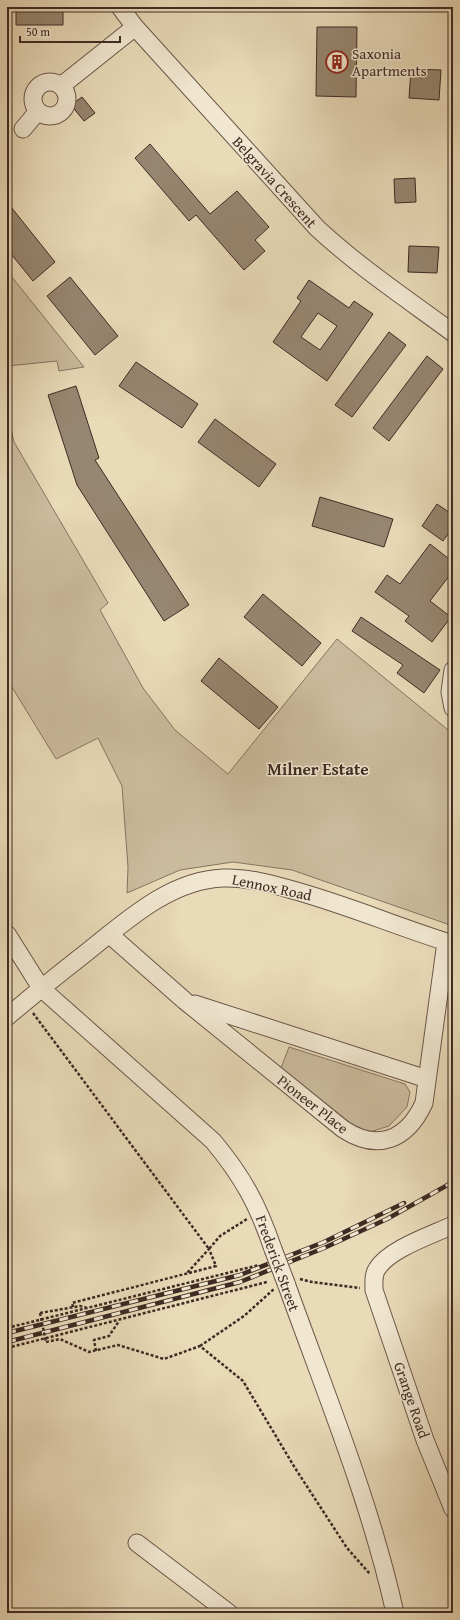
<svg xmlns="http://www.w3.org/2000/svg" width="460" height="1620" font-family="'Gentium Book Plus',serif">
	<rect width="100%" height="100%" fill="#e9dab8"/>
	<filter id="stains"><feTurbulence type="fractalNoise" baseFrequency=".005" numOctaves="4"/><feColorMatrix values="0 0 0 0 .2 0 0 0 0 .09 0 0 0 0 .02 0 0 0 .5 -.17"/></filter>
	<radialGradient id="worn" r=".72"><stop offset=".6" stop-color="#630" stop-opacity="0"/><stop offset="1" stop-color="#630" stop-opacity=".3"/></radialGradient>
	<path fill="#ccbc9f" stroke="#867462" d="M7 271 84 367 59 371 57 361 7 366Z
		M7 412 14 442 108 603 100 610 143 688 175 730 228 774 337 639 453 734V926L292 870 233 862 180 870 127 893 128 867 122 786 98 738 56 759 7 679Z
		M289 1047 405 1084 410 1092 407 1107 389 1126 370 1132 359 1130 281 1068Z"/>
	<path fill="#978671" stroke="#3f2b24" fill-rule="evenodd" d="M16 7H63V25H16Z
		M317 27H357L356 97 316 96Z
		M411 69 441 70 439 100 409 98Z
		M82 97 95 113 84 121 71 105Z
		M150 144 210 214 237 191 269 227 255 240 265 251 244 270 196 215 189 221 135 158Z
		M415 178 416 202 395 203 394 179Z
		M7 202 55 262 33 281 7 249Z
		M409 246 439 247 437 273 408 272Z
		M70 277 118 336 95 355 47 296Z
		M309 280 349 308 354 301 373 314 327 381 273 342 301 301 297 298ZM318 313 337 326 320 350 301 337Z
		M389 332 406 345 352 417 335 405Z
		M427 356 443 369 389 441 373 428Z
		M136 362 198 404 182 428 119 386Z
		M76 386 99 458 95 460 189 605 164 621 77 485 48 395Z
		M215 419 276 464 259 487 198 442Z
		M320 497 393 519 384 547 312 526Z
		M437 504 453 515V527L443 541 422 526Z
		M430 544 453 562V571L430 601 451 617 432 642 405 621 409 616 375 592 387 575 400 584Z
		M263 594 321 643 302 666 244 617Z
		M361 617 440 670 424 693 397 673 403 665 352 631Z
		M219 658 278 707 259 729 201 681Z"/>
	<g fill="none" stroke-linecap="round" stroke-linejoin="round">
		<g stroke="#6a5749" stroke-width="19">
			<path id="minor" d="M120 7 135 27 317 228C359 267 407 299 453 333
				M33 99a17 17 0 1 1 34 0a17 17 0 1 1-34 0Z
				M61 86 135 27
				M23 129 38 111
				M453 670 450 692 453 708
				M7 934 41 988 213 1141C243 1177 258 1205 273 1249
				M109 934 185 1001 343 1129C378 1152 407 1140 424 1103L446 942
				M195 1004 427 1079
				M7 1017C33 995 60 973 87 952 126 921 170 880 223 878 245 877 268 883 289 889 345 904 398 927 453 944
				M453 1225C432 1235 389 1249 377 1269 373 1275 374 1283 374 1290L425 1440 453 1509
				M286 1283C325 1392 370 1500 395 1613
				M137 1543 229 1613"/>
		</g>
		<path stroke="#3f2b24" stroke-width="2.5" stroke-dasharray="3 2" stroke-linecap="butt" d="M33 1013 209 1249 220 1236 247 1219
			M300 1279 312 1282 360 1288
			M73 1307 72 1303 216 1266 209 1249 187 1273
			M40 1313 80 1306 87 1308
			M7 1328 259 1265
			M46 1342 60 1339 89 1352 118 1345 164 1359 200 1346 243 1381 295 1468 347 1548 370 1574
			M200 1346 244 1316 274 1289
			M7 1348 267 1282
			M96 1351 94 1340 109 1336 119 1321"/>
		<use href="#minor" stroke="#f1e7d1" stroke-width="17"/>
		<g stroke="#3f2b24" stroke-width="4.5">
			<path id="rail" d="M7 1333 240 1275 324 1242 404 1203
				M7 1342 240 1282 324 1248 387 1219 453 1182"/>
		</g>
		<use href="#rail" stroke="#f1e7d1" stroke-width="3" stroke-dasharray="9" stroke-linecap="butt"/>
		<g stroke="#6a5749" stroke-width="19" stroke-linecap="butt">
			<path id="minor-bridge" d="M273 1249 286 1283"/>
		</g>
		<path stroke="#3f2b24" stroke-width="2.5" stroke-dasharray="3 2" stroke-linecap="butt" d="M40 1313 46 1342"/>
		<use href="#minor-bridge" stroke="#f1e7d1" stroke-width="17"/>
	</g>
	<defs>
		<g id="building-ring" transform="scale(1.15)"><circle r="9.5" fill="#f1e7d1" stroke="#8f2418" stroke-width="1.5"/><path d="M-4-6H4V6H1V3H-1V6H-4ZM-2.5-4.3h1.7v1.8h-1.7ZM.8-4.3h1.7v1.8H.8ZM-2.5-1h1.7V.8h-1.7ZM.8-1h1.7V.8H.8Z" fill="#8f2418"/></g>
	</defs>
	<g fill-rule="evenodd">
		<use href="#building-ring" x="337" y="62"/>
	</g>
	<g text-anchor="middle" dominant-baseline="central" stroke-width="3" stroke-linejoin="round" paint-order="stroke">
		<g font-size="15" fill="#3f2b24" stroke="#f1e7d1" text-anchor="start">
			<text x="352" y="53">Saxonia<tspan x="352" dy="17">Apartments</tspan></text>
		</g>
		<g font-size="15" fill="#3f2b24" stroke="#f1e7d1">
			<text transform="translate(275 182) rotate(48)">Belgravia Crescent</text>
			<text transform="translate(272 887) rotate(12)">Lennox Road</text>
			<text transform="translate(313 1104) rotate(38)">Pioneer Place</text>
			<text transform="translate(278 1263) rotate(70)">Frederick Street</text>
			<text transform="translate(412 1400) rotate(71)">Grange Road</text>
		</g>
		<g font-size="17" font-weight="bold" fill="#3f2b24" stroke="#f1e7d1">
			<text x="318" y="768">Milner Estate</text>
		</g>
	</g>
	<rect width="460" height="1620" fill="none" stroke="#e9dab8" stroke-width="24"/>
	<rect x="8" y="8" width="444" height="1604" fill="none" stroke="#3f2b24" stroke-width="2"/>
	<rect x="12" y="12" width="436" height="1596" fill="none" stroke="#3f2b24"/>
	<path d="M20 36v6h100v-6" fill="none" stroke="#3f2b24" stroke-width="2"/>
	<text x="26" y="36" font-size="12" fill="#3f2b24" stroke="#f1e7d1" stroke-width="3" paint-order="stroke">50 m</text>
	<rect width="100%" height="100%" filter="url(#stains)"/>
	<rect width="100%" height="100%" fill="url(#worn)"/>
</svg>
